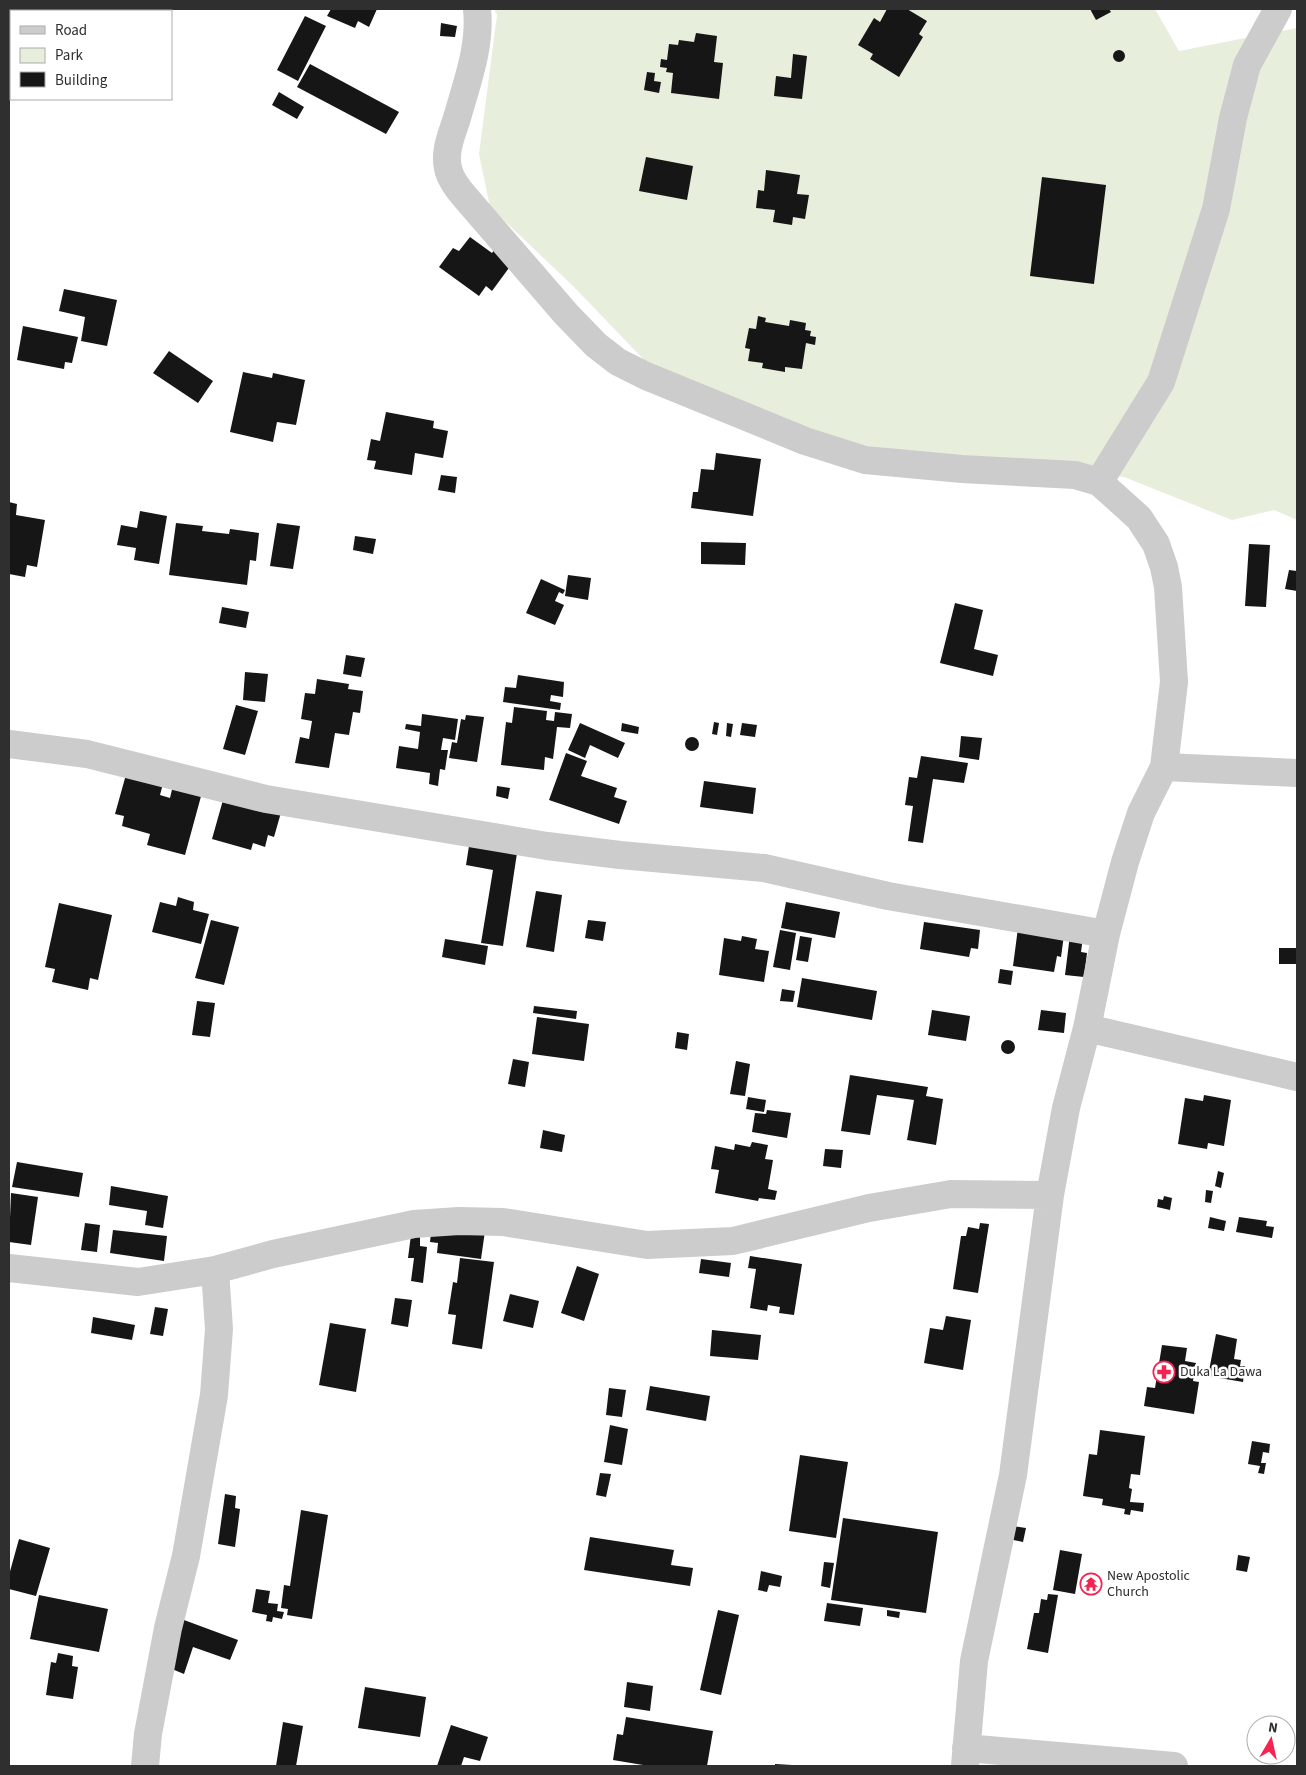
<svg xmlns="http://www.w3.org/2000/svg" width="1306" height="1775" font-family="'Source Sans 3',sans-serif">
	<rect width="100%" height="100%" fill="#fff"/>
	<path fill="#e8eedc" d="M494 9H1155L1179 51 1297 28V520L1274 510 1232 520 1124 477 827 441 671 388 574 287 490 207 479 154 497 15Z"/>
	<path fill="#161616" d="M331 9H377L369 27 358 21 355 28 327 16Z
		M887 9H907L927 21 919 34 923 37 899 77 870 59 873 54 858 45 874 18 880 22Z
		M1090 9H1109L1111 12 1096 20Z
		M305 16 326 26 298 81 277 70Z
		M441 23 457 26 455 37 440 36Z
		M696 33 717 36 714 62 723 63 719 99 671 93 673 73 666 72 667 68 660 67 661 59 667 60 669 44 678 45 679 40 694 42Z
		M1113 56a6 6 0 1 1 12 0a6 6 0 1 1-12 0Z
		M793 54 807 56 802 99 774 96 776 76 791 78Z
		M310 64 399 112 386 134 297 87Z
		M647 72 655 73 654 81 661 82 659 93 644 90Z
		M279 92 304 107 297 119 272 105Z
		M646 157 693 166 687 200 639 191Z
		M766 170 800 175 797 194 809 195 805 219 793 217 792 225 773 222 775 210 756 208 758 190 764 191Z
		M1042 177 1106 185 1094 284 1030 276Z
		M470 237 492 253 496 247 514 261 492 291 486 286 479 296 439 267 453 248 459 251Z
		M64 289 117 300 107 346 81 341 85 317 59 311Z
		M758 316 766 318 765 322 789 326 790 320 806 323 805 330 811 331 810 336 816 337 815 345 806 343 802 369 785 367V372L762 368 763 363 748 361 750 349 745 348 749 328 756 329Z
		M23 326 78 337 72 363 65 362 64 369 17 360Z
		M169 351 213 381 198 403 153 373Z
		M243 372 272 378 273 373 305 380 296 425 277 422 273 442 230 432Z
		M386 412 434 421 433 428 448 431 443 458 415 453 412 475 374 469 376 461 367 460 371 439 380 441Z
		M716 453 761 459 753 516 691 508 693 492H698L701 469 714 470Z
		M441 475 457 477 455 493 438 490Z
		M9 502 17 504 16 515 45 520 37 567 27 565 25 577 9 574Z
		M140 511 167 516 159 564 134 560 136 548 117 545 121 525 137 528Z
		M176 523 203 526 202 531 229 534 230 529 259 533 256 561 250 560 247 585 169 575Z
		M277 523 300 526 293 569 270 566Z
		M355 536 376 539 373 554 353 550Z
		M701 542 746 543 745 565 701 564Z
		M1249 544 1270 545 1266 607 1245 606Z
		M1289 570 1297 571V591L1285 589Z
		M568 575 591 578 588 600 565 596Z
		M541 579 565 590 563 594 559 592 555 601 564 605 555 625 526 613Z
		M955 603 983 610 974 649 998 655 993 676 940 663Z
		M222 607 249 612 246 628 219 623Z
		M346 655 365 658 361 677 343 674Z
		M245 672 268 674 265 702 243 700Z
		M518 675 564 682 563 697 551 695 550 701 561 703 560 710 503 702 505 687 516 688Z
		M317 679 349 684 348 689 363 691 360 713 353 712 349 735 335 733 329 768 295 763 300 737 309 739 312 721 301 719 305 693 315 694Z
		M236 705 258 711 245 755 223 749Z
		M514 707 547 711 546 720 554 721 555 712 572 714 570 728 557 727 553 759 545 757 544 770 501 765 506 722 512 723Z
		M422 714 458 719 455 740 443 738 441 750H448L445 770 440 769 438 786 429 784 430 773 396 768 399 746 418 749 420 732 405 729 406 724 421 726Z
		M466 715 484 717 477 762 449 758 452 742 457 743 461 719 465 720Z
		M714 722 719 723 717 735 712 734Z
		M580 723 625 743 618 758 590 745 585 758 568 750Z
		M622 723 639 727 638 734 621 731Z
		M727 723 733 724 731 737 726 736Z
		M742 723 757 725 755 737 740 735Z
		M961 736 982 738 979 760 959 757Z
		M685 744a7 7 0 1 1 14 0a7 7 0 1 1-14 0Z
		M566 753 587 761 581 776 617 788 614 797 627 801 619 824 549 800Z
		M921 756 968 763 964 783 933 779 923 843 908 841 913 806 905 805 909 777 917 778Z
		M127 771 164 780 160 795 170 798 174 781 203 789 185 855 147 845 150 834 122 826 124 816 115 814Z
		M704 781 756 788 753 814 700 807Z
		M497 786 510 788 508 799 496 796Z
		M223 800 282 809 274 837 268 835 265 847 253 843 251 850 212 839Z
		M469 846 517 853 503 946 481 943 493 870 466 865Z
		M536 891 562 895 554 952 526 947Z
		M178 897 194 902 193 910 209 914 201 944 152 932 160 902 176 906Z
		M786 902 840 912 835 938 781 928Z
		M59 903 112 915 98 980 90 978 88 990 52 982 55 969 45 967Z
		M211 920 239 927 224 985 195 978Z
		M588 920 606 922 603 941 585 938Z
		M924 922 980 930 978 949 971 948 969 957 920 949Z
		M1018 928 1064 935 1061 957 1057 956 1054 972 1013 966Z
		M780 930 796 933 790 970 773 967Z
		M1070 935 1083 937 1081 952 1087 953 1084 977 1065 975Z
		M742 936 757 939 755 949 769 951 764 982 719 975 724 938 741 941Z
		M800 936 812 938 808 962 796 960Z
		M445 939 488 946 485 965 442 957Z
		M1279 948H1297V964H1279Z
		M1000 969 1013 971 1011 985 998 983Z
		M802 978 877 991 872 1020 797 1007Z
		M782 989 795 991 793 1002 780 1001Z
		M197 1001 215 1003 210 1037 192 1035Z
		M534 1006 577 1011 576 1019 533 1013Z
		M932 1010 970 1016 966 1041 928 1035Z
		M1041 1010 1066 1013 1064 1033 1038 1030Z
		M537 1017 589 1024 584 1061 532 1054Z
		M677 1032 689 1034 687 1050 675 1048Z
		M1001 1047a7 7 0 1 1 14 0a7 7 0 1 1-14 0Z
		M513 1059 529 1062 525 1087 508 1084Z
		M736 1061 750 1064 745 1096 730 1094Z
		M850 1075 928 1087 926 1096 943 1099 936 1145 907 1140 914 1100 877 1095 870 1135 841 1131Z
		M1204 1095 1231 1100 1224 1146 1208 1143 1207 1149 1178 1144 1185 1098 1203 1101Z
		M748 1097 766 1100 764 1112 746 1109Z
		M767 1110 791 1113 787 1138 752 1132 755 1113 766 1114Z
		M543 1130 565 1135 562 1152 540 1148Z
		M752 1142 768 1145 765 1159 773 1160 768 1189 777 1191 775 1200 759 1198 758 1201 715 1193 719 1170 711 1169 715 1146 734 1150 735 1144 750 1147Z
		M825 1149 843 1150 841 1168 823 1166Z
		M17 1162 83 1173 79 1197 12 1187Z
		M1218 1171 1224 1173 1221 1188 1215 1186Z
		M111 1186 168 1196 163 1228 145 1225 147 1211 109 1205Z
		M1206 1190 1213 1191 1211 1203 1205 1202Z
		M11 1193 38 1197 31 1245 9 1242Z
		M1164 1196 1172 1198 1170 1210 1157 1207 1158 1199 1163 1200Z
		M1210 1217 1226 1221 1224 1231 1208 1228Z
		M1239 1217 1267 1221 1266 1226 1274 1227 1272 1238 1236 1232Z
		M85 1223 100 1225 97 1252 81 1250Z
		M980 1223 989 1224 978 1293 953 1289 961 1236H966L968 1227 979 1229Z
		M432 1224 485 1231 481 1259 437 1253 438 1243 430 1242Z
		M113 1230 167 1236 164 1261 110 1253Z
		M411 1235 420 1237V1246L427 1247 423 1283 411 1281 414 1258H408Z
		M750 1256 802 1264 794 1315 779 1313 780 1307 768 1305 767 1311 750 1308 756 1269 748 1268Z
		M460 1258 494 1262 482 1349 452 1344 456 1315 448 1314 453 1282 457 1283Z
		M701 1259 731 1263 729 1277 699 1273Z
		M577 1266 599 1274 584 1321 561 1313Z
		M510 1294 539 1301 533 1328 503 1321Z
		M395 1298 412 1300 408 1327 391 1324Z
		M155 1307 168 1309 163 1336 150 1334Z
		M946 1316 971 1320 963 1370 924 1363 930 1328 943 1330Z
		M93 1317 135 1325 132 1340 91 1333Z
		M330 1323 366 1329 356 1392 319 1385Z
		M712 1330 761 1335 758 1360 710 1356Z
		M1216 1334 1237 1339 1234 1359 1241 1360 1240 1366H1245L1243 1382 1208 1376Z
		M1162 1345 1187 1348 1185 1361 1196 1363 1193 1381 1199 1382 1194 1414 1144 1406 1147 1387 1155 1388Z
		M650 1386 710 1396 706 1421 646 1410Z
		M609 1388 626 1390 622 1417 606 1415Z
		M610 1425 628 1429 622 1465 604 1462Z
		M1100 1430 1145 1436 1140 1475 1131 1474 1129 1488 1132 1489 1130 1502 1144 1503 1143 1512 1131 1510 1130 1515 1124 1514 1125 1509 1102 1505 1103 1499 1083 1496 1089 1454 1097 1455Z
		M1252 1441 1270 1444 1269 1453 1263 1452 1261 1463H1266L1264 1474 1258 1473 1260 1466 1248 1464Z
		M800 1455 848 1462 836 1538 789 1531Z
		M600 1473 611 1474 606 1497 596 1495Z
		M225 1494 236 1496 235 1508 240 1509 235 1547 218 1544Z
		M301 1510 328 1515 312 1619 287 1615 288 1609 281 1608 284 1585 290 1586Z
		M843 1518 938 1532 926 1613 831 1600Z
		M1012 1526 1026 1528 1023 1542 1009 1539Z
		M590 1537 674 1550 671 1565 693 1568 690 1586 584 1570Z
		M19 1539 50 1548 36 1596 9 1589V1575Z
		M1060 1550 1082 1554 1075 1594 1053 1590Z
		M1238 1555 1250 1557 1247 1572 1236 1570Z
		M824 1562 834 1563 830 1588 821 1586Z
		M761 1571 782 1576 780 1587 769 1585 767 1592 758 1590Z
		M256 1589 270 1591 268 1603 278 1604 277 1611 284 1612 282 1619 273 1617 272 1622 266 1621 267 1615 252 1612Z
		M1048 1594 1058 1595 1048 1653 1027 1649 1034 1613H1039L1041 1599 1047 1600Z
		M39 1595 108 1609 99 1652 30 1639Z
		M827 1603 863 1608 860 1626 824 1621Z
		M718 1610 739 1615 721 1695 700 1690Z
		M887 1610 900 1612 899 1618 887 1616Z
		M184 1620 238 1640 230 1660 193 1647 184 1674 167 1667Z
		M58 1653 73 1656 72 1666 78 1667 73 1699 46 1695 51 1662 56 1663Z
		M627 1682 653 1686 650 1711 624 1707Z
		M365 1687 426 1697 420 1737 358 1728Z
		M626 1717 713 1731 707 1766H649L613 1760 617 1734 623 1735Z
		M283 1722 303 1726 296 1766H276Z
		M451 1725 488 1737 480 1761 464 1757 461 1766H437Z
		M775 1764 792 1765V1766H775Z"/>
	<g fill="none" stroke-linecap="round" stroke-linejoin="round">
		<path stroke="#ccc" stroke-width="28" d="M477 9C481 46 467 82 457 118 452 134 444 151 448 168 450 179 458 189 465 197L566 314 596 345 618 362 646 376 805 441 865 460 962 469 1075 475 1099 482 1139 518 1156 544 1164 567 1168 587 1174 682 1164 767 1141 813 1125 862 1106 934 1087 1028 1066 1108 1050 1195 1013 1475 974 1661 965 1766
			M24 11 26 9
			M9 44 11 39
			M1099 482 1161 382 1216 209 1233 118 1247 65 1278 9
			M9 744 87 754 266 799 547 846 620 855 764 868 888 896 1106 934
			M1164 767 1297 773
			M1087 1028 1297 1077
			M9 1268 138 1282 215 1270 273 1254 414 1224 459 1221 503 1222 647 1245 733 1241 869 1208 951 1194 1050 1195
			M966 1748 1174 1766
			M145 1766 148 1734 168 1628 186 1556 214 1395 219 1329 215 1270"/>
	</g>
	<defs>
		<g id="pharmacy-ring" transform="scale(1.125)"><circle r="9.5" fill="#fff" stroke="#f52350" stroke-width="1.5"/><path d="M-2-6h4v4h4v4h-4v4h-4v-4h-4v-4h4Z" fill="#f52350"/></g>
		<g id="temple-ring" transform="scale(1.125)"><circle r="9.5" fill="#fff" stroke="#f52350" stroke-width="1.5"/><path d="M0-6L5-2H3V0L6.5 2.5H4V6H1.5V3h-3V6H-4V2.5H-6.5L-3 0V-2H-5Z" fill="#f52350"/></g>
	</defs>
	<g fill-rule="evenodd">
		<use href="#pharmacy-ring" x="1164" y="1372"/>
		<use href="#temple-ring" x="1091" y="1584"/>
	</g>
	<g text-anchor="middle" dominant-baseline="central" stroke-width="5" stroke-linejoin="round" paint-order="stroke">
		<g font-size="14" fill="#2f2f2f" stroke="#fff" text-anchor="start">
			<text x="1180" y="1372">Duka La Dawa</text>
			<text x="1107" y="1576">New Apostolic<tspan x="1107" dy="16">Church</tspan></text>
		</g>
	</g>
	<rect width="1306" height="1775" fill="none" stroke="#2f2f2f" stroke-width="20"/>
	<rect x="10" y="10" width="162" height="90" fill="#ffffff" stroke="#acacac"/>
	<rect x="20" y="26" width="25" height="8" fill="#cccccc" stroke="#acacac"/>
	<text x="55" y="35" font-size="15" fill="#2f2f2f">Road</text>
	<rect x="20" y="48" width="25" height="15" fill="#e8eedc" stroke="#acacac"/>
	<text x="55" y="60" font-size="15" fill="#2f2f2f">Park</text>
	<rect x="20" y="72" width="25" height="15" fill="#161616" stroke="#acacac"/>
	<text x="55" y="85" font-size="15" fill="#2f2f2f">Building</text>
	<g transform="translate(1271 1740) rotate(9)"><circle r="24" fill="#ffffff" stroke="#acacac"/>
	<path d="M0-4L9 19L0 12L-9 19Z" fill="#f52350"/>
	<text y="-8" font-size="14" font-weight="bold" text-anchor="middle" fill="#2f2f2f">N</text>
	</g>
</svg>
